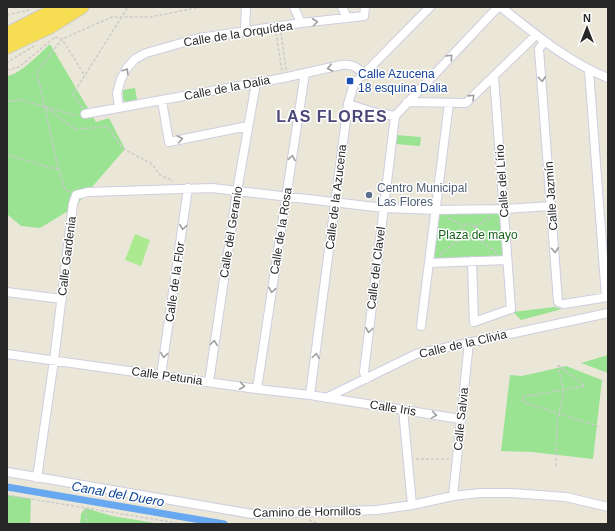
<svg xmlns="http://www.w3.org/2000/svg" width="615" height="531" font-family="Helvetica,sans-serif">
	<rect width="100%" height="100%" fill="#eae7d8"/>
	<path fill="#99e392" d="M50 44 96 122 109 118 125 149 79 202 78 205 40 228 21 226 7 214V76C21 74 39 54 50 44Z
		M135 88 137 100 127 102 124 101 123 98V90Z
		M396 135 421 137 420 146 395 144Z
		M504 209 507 260 429 263 436 210Z
		M554 307 562 309 521 320 513 312Z
		M608 355V373L581 363Z
		M566 366 602 380 593 459 532 452 501 451 510 375 522 376Z
		M7 495 31 499 30 524H7Z
		M85 508 112 516 161 524H80L81 514Z"/>
	<path fill="#abea8e" d="M135 234 150 240 141 266 125 260Z"/>
	<g fill="none" stroke-linecap="round" stroke-linejoin="round">
		<path stroke="#68a8f0" stroke-width="7" d="M7 487 224 524"/>
		<g stroke="#cfcde1" stroke-width="10">
			<path id="minor" d="M294 7 301 23
				M342 7 347 18
				M501 7C535 34 568 62 608 78
				M245 31 246 7
				M544 42 539 49 558 302 564 304 608 297
				M589 70 606 297
				M162 101 169 142 248 126
				M407 102 466 103 536 35
				M348 104 373 112 395 116
				M119 108 117 93 121 79 127 68 135 59 146 53 199 38 301 23 364 16 365 7
				M85 114 283 78 341 65C353 64 357 67 365 75
				M472 261 474 322 511 309 494 76
				M429 263 507 260
				M7 292 62 299
				M421 326 449 103
				M7 354 257 389 310 395 460 419
				M161 375 188 188
				M366 379 364 372 395 116 498 7
				M209 382 237 191 256 83
				M257 389 305 73
				M310 395 348 104 354 84 430 7
				M326 398 416 354 608 313
				M403 410 412 505
				M7 472 252 514 377 510 412 505 453 496 480 493H511L566 497 608 507
				M37 478 54 360 73 204 76 195 88 192 212 188 384 208 436 210 504 209 552 206
				M453 496 469 342"/>
		</g>
		<g stroke="#cbcbcb" stroke-width="15">
			<path id="trunk" d="M7 34 60 7
				M7 47 50 27 82 7"/>
		</g>
		<path stroke="#cbcbcb" stroke-width="1.5" stroke-dasharray="3 2" stroke-linecap="butt" d="M7 15 30 10
			M281 32 286 70
			M276 33 282 71
			M55 37 62 39 85 76
			M7 64 8 62 34 46
			M7 70 19 67 55 37
			M7 101 21 100 73 115H77
			M46 108 76 129 108 127 122 148 152 164 160 175 173 181
			M82 108 73 94 128 7
			M7 155 59 170
			M70 192 64 188 55 154 37 72 62 39 112 17H150L201 7
			M449 218 463 226
			M462 231a7 7 0 1 1 14 0a7 7 0 1 1-14 0Z
			M475 227 492 216
			M474 236 497 253
			M440 255 463 236
			M558 365 585 386 522 397 523 402 600 427
			M416 459H450
			M556 466 557 422 564 392 558 365
			M7 495 183 524
			M85 508 87 524
			M309 520 318 524"/>
		<use href="#minor" stroke="#fff" stroke-width="8"/>
		<use href="#trunk" stroke="#f6dd52" stroke-width="13"/>
	</g>
	<defs><path id="oneway-chevron" d="M-2-3.5L2.5 0L-2 3.5" fill="none" stroke-width="1.6" stroke-linecap="round" stroke-linejoin="round"/></defs>
	<g stroke="#9e9e9e">
		<use href="#oneway-chevron" transform="translate(315 22) rotate(-7)"/>
		<use href="#oneway-chevron" transform="translate(450 57) rotate(-47)"/>
		<use href="#oneway-chevron" transform="translate(330 68) rotate(167)"/>
		<use href="#oneway-chevron" transform="translate(126 71) rotate(-57)"/>
		<use href="#oneway-chevron" transform="translate(542 79) rotate(86)"/>
		<use href="#oneway-chevron" transform="translate(472 97) rotate(-44)"/>
		<use href="#oneway-chevron" transform="translate(180 139) rotate(-11)"/>
		<use href="#oneway-chevron" transform="translate(292 158) rotate(-81)"/>
		<use href="#oneway-chevron" transform="translate(183 227) rotate(98)"/>
		<use href="#oneway-chevron" transform="translate(555 250) rotate(86)"/>
		<use href="#oneway-chevron" transform="translate(272 290) rotate(99)"/>
		<use href="#oneway-chevron" transform="translate(369 330) rotate(97)"/>
		<use href="#oneway-chevron" transform="translate(214 343) rotate(-82)"/>
		<use href="#oneway-chevron" transform="translate(164 355) rotate(98)"/>
		<use href="#oneway-chevron" transform="translate(316 356) rotate(-82)"/>
		<use href="#oneway-chevron" transform="translate(242 386) rotate(8)"/>
		<use href="#oneway-chevron" transform="translate(434 415) rotate(9)"/>
	</g>
	<rect fill="#1a4fb4" stroke="#fff" stroke-width="1.5" x="346" y="77" width="8" height="8" rx="2"/>
	<circle fill="#5c6f8a" stroke="#fff" stroke-width="1.5" cx="369" cy="195" r="4"/>
	<g text-anchor="middle" dominant-baseline="central" stroke-width="3" stroke-linejoin="round" paint-order="stroke">
		<g font-size="12" fill="#272727" stroke="#fff">
			<text transform="translate(238 34) rotate(-9)">Calle de la Orquídea</text>
			<text transform="translate(227 88) rotate(-11)">Calle de la Dalia</text>
			<text transform="translate(502 181) rotate(-94)">Calle del Lírio</text>
			<text transform="translate(551 196) rotate(-94)">Calle Jazmín</text>
			<text transform="translate(336 197) rotate(-83)">Calle de la Azucena</text>
			<text transform="translate(281 231) rotate(-81)">Calle de la Rosa</text>
			<text transform="translate(231 232) rotate(-81)">Calle del Geranio</text>
			<text transform="translate(67 256) rotate(-83)">Calle Gardenia</text>
			<text transform="translate(376 268) rotate(-83)">Calle del Clavel</text>
			<text transform="translate(175 282) rotate(-82)">Calle de la Flor</text>
			<text transform="translate(463 344) rotate(-13)">Calle de la Clivia</text>
			<text transform="translate(167 376) rotate(8)">Calle Petunia</text>
			<text transform="translate(393 408) rotate(9)">Calle Iris</text>
			<text transform="translate(461 419) rotate(-84)">Calle Salvia</text>
			<text transform="translate(307 512) rotate(-1)">Camino de Hornillos</text>
		</g>
		<g font-size="12" fill="#164399" stroke="#fff" text-anchor="start">
			<text x="358" y="74">Calle Azucena<tspan x="358" dy="14">18 esquina Dalia</tspan></text>
		</g>
		<g font-size="12" fill="#4e5e75" stroke="#fff" text-anchor="start">
			<text x="377" y="188">Centro Municipal<tspan x="377" dy="14">Las Flores</tspan></text>
		</g>
		<g font-size="12" fill="#18631b" stroke="#fff">
			<text x="478" y="235">Plaza de mayo</text>
		</g>
		<g font-size="13" font-style="italic" fill="#0b4397" stroke="#fff">
			<text transform="translate(118 494) rotate(10)">Canal del Duero</text>
		</g>
		<g font-size="16" font-weight="bold" letter-spacing="1" fill="#4b4778" stroke="#fff">
			<text x="332" y="116">LAS FLORES</text>
		</g>
	</g>
	<rect width="615" height="531" fill="none" stroke="#272727" stroke-width="16"/>
	<g transform="translate(587 28)" stroke="#ffffff" stroke-width="3" paint-order="stroke">
	<path d="M0-3L7 15L0 10L-7 15Z" fill="#272727"/>
	<text y="-6" font-size="11" font-weight="bold" text-anchor="middle" fill="#272727">N</text>
	</g>
</svg>
